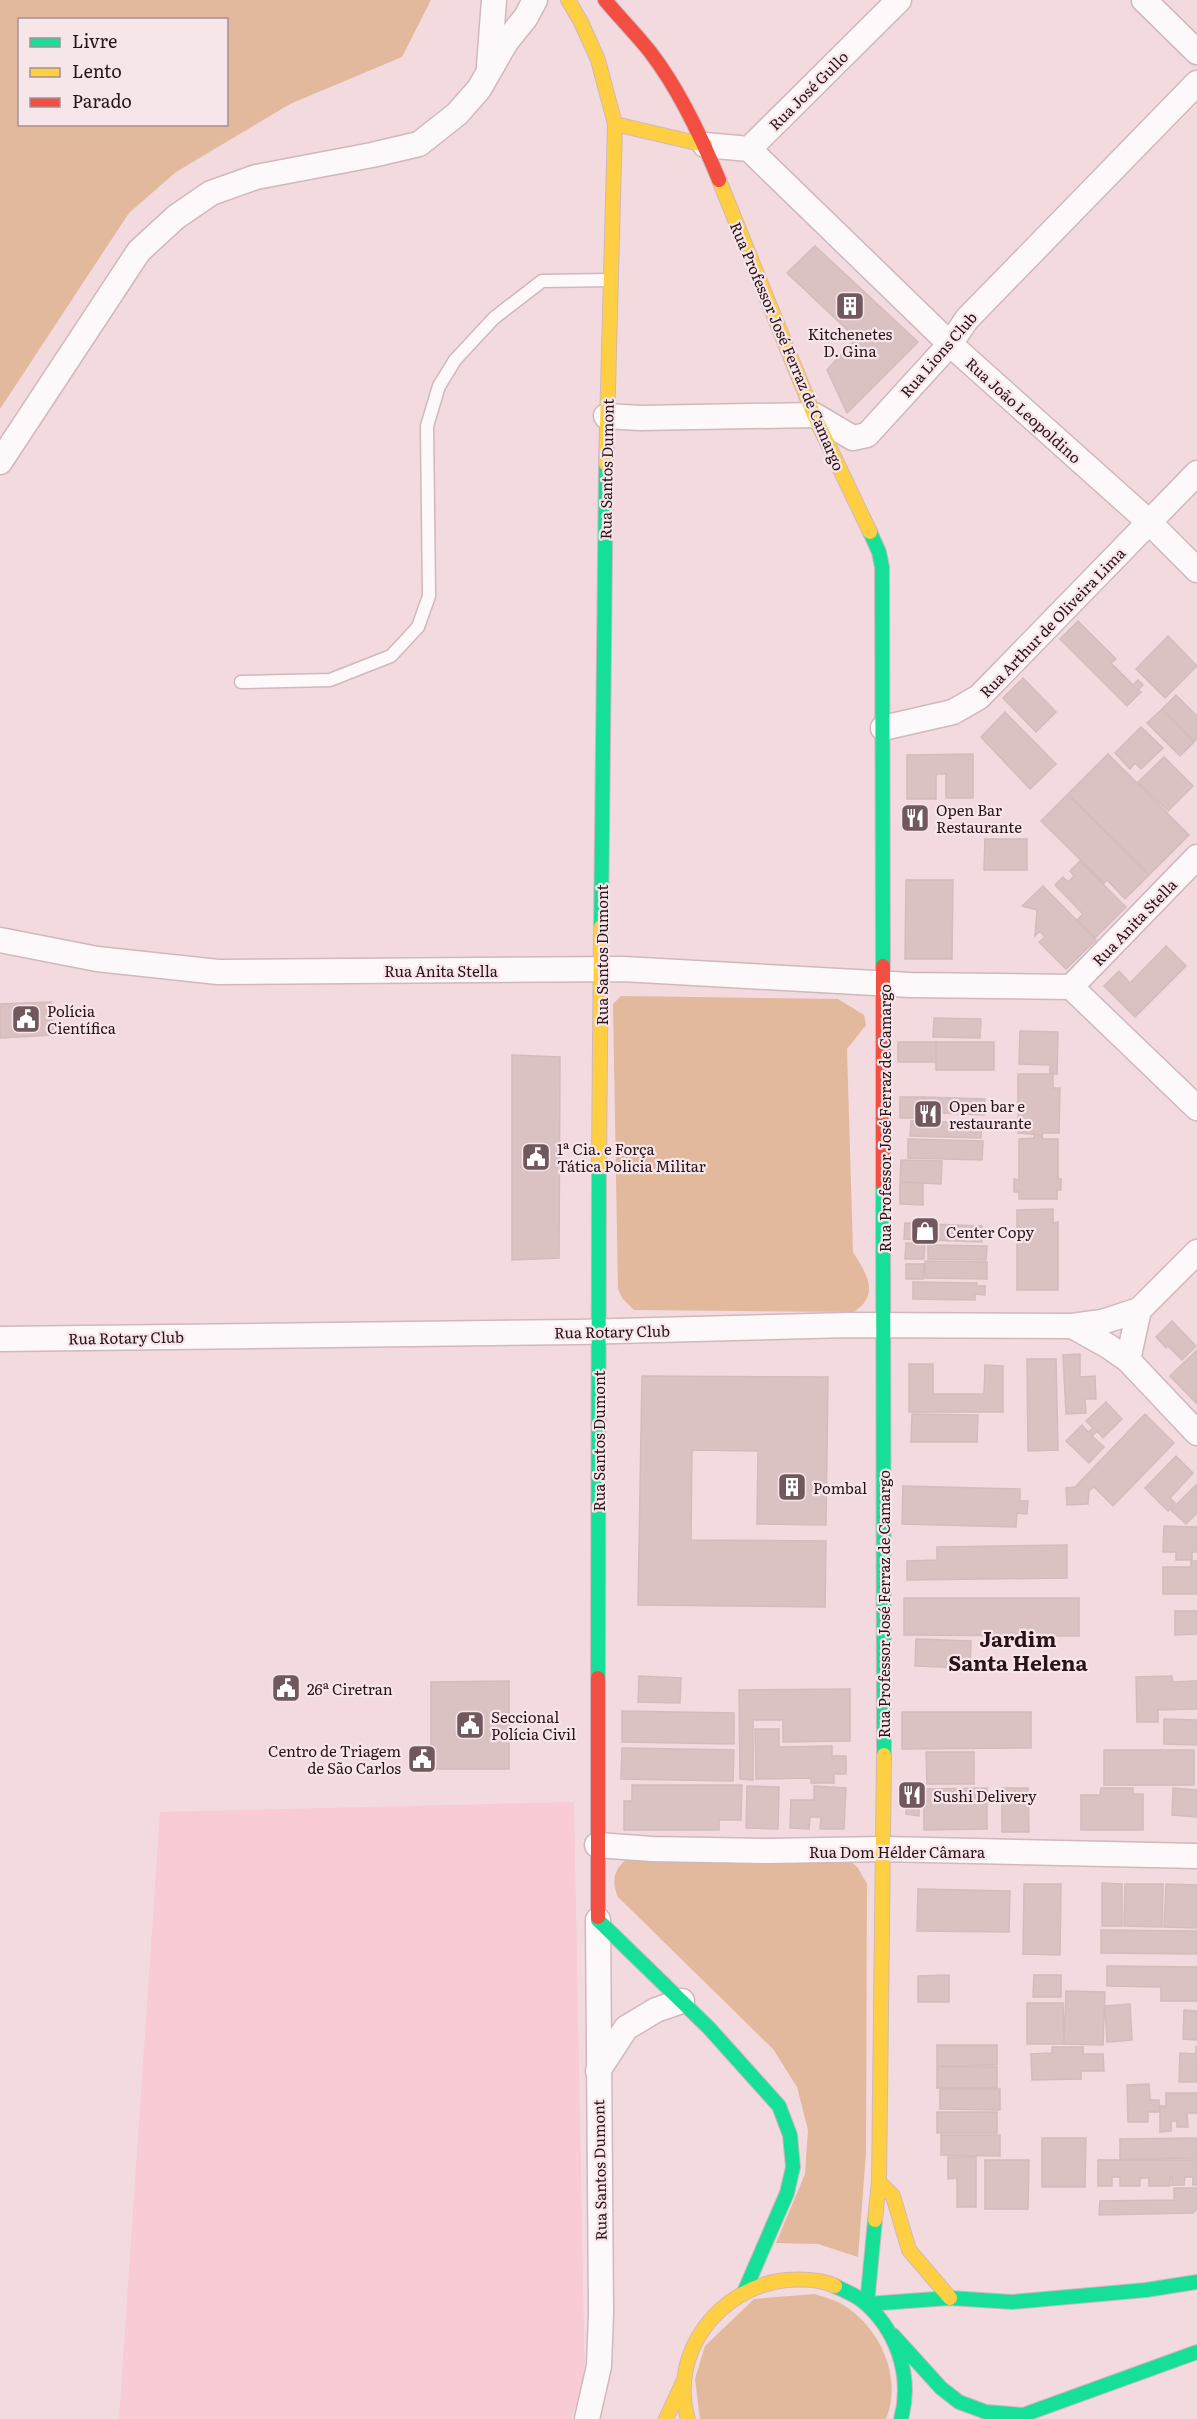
<svg xmlns="http://www.w3.org/2000/svg" width="1197" height="2419" font-family="Literata,serif">
	<rect width="100%" height="100%" fill="#f2dade"/>
	<path fill="#f9cbd4" d="M574 1802 585 2388 570 2419H119L160 1812Z"/>
	<path fill="#e2b99c" fill-rule="evenodd" d="M0 0H431L402 57 290 104 176 172 129 213 0 409ZM20 20H226V124H20Z
		M621 996 838 999 864 1015 866 1025 847 1049 853 1252C866 1273 881 1294 854 1312L634 1310 622 1298 618 1289 613 1004Z
		M628 1858 848 1859 858 1868 867 1884 866 2153 858 2257 818 2244 776 2243 805 2174 808 2130 797 2087 773 2049 618 1897C611 1881 614 1869 628 1858Z
		M815 2294C824 2297 836 2300 845 2306 880 2329 903 2377 886 2419H700L695 2379 705 2346 754 2299Z"/>
	<path fill="#dac2c3" stroke="#d4bcbc" stroke-width="1.5" d="M815 246 918 342 847 413 827 370 856 338 787 273Z
		M1078 621 1116 659 1111 663 1133 685 1138 680 1143 685 1138 690 1141 692 1127 706 1060 639Z
		M1168 636 1197 666 1165 698 1136 669Z
		M1023 678 1056 712 1036 732 1003 698Z
		M1176 695 1197 716V739L1194 742 1162 709Z
		M1162 709 1194 742 1180 756 1147 723Z
		M1005 712 1056 764 1030 789 981 737Z
		M1141 727 1163 748 1141 769 1135 763 1130 769 1115 753Z
		M973 754V798H946V774H936V799H907V755Z
		M1108 754 1189 835 1149 875 1068 794Z
		M1164 757 1193 786 1168 811 1138 782Z
		M1068 794 1149 875 1125 899 1107 880 1104 883 1041 821Z
		M902 809 928 810 926 827H902Z
		M985 839H1027V870H984Z
		M1080 861 1126 907 1095 938 1077 920 1083 914 1055 885 1063 877 1068 882 1074 876 1070 871Z
		M906 880H953L952 959H905Z
		M1043 886 1096 940 1066 969 1039 942 1045 937 1040 931 1035 936 1037 910 1022 906Z
		M1166 946 1186 966 1135 1017 1104 986 1119 971 1130 983Z
		M51 1002 53 1035 0 1038V1004Z
		M934 1018 981 1019 980 1038 933 1037Z
		M1020 1031 1058 1032 1057 1074H1050V1065L1019 1064Z
		M898 1042H936V1062H898Z
		M936 1042H994V1070H936Z
		M512 1055 560 1057 559 1258 512 1260Z
		M1018 1074H1053V1088H1060L1059 1133H1043L1042 1135 1018 1133Z
		M900 1097H925V1118H900Z
		M925 1097 985 1099 984 1115 925 1112Z
		M911 1121 982 1123 981 1138 910 1136Z
		M1034 1135H1042L1043 1139H1058V1179H1061V1190H1057V1199H1019V1192H1014V1179L1019 1180V1139L1034 1138Z
		M908 1139 983 1141 982 1160 908 1158Z
		M901 1160 942 1161 941 1184 900 1182Z
		M900 1182 923 1183V1205L900 1204Z
		M1053 1209V1223L1058 1222V1290H1017V1210Z
		M905 1223 982 1226V1242L904 1239Z
		M906 1243 925 1244 924 1259H905Z
		M928 1245 987 1246 986 1260 928 1259Z
		M925 1261 987 1262V1279L925 1278Z
		M906 1264H924L923 1279H906Z
		M913 1282 977 1283 976 1286H985V1295L975 1294V1300L913 1299Z
		M1172 1321 1196 1346 1182 1360 1168 1346 1166 1348 1156 1337Z
		M1197 1350V1404L1170 1376Z
		M1080 1354V1377L1095 1376 1096 1399H1085L1086 1413 1066 1414 1063 1355Z
		M1027 1359H1056L1058 1450 1028 1451Z
		M909 1364H933V1394H984L985 1365 1003 1366V1412H909Z
		M642 1376 828 1377 826 1525 757 1524 758 1451 692 1450 691 1540 826 1541 825 1607 638 1605Z
		M1106 1402 1122 1419 1103 1438 1097 1431 1092 1436 1104 1447 1089 1463 1066 1441 1082 1425 1088 1432 1093 1428 1086 1421Z
		M912 1414 978 1415 977 1442H911Z
		M1145 1414 1174 1443 1113 1506 1094 1487 1089 1491 1088 1504 1067 1505 1066 1488 1075 1487Z
		M1176 1456 1193 1473 1170 1498 1175 1503 1168 1511 1145 1488Z
		M1197 1484V1513L1186 1524 1171 1510Z
		M903 1486 1020 1489V1501H1028L1027 1514 1017 1513 1016 1527 902 1524Z
		M1164 1526 1197 1527V1552H1192V1560H1176V1552H1163Z
		M1067 1545V1578L907 1580V1561L937 1560V1547Z
		M1191 1561H1197V1594H1163V1567H1191Z
		M904 1598H1079V1636L904 1635Z
		M1175 1611H1197V1634L1175 1635Z
		M916 1639 971 1641 970 1668 915 1666Z
		M639 1676 681 1678 680 1703 638 1702Z
		M1172 1676 1173 1682 1197 1681V1709L1158 1710V1722H1137L1136 1677Z
		M509 1681V1769H431V1682Z
		M850 1689V1741L783 1742V1720H753V1780L740 1779 739 1690Z
		M622 1711 734 1713V1744L622 1742Z
		M902 1712H1031V1748L902 1749Z
		M1164 1719 1197 1720V1745L1164 1744Z
		M755 1729H779V1747L832 1746V1756H846V1774H834V1783H811V1778L756 1779Z
		M622 1748 734 1750 733 1781 621 1779Z
		M1104 1750H1194V1785H1104Z
		M926 1752H974V1784H927Z
		M632 1785H742L741 1820H719V1830H624V1801H632Z
		M747 1786 779 1787 778 1829 746 1828Z
		M814 1786 846 1788 844 1829H820L821 1817H810L809 1829 790 1828 791 1800H814Z
		M906 1787 919 1788V1803L906 1802Z
		M987 1788V1829L924 1830V1789Z
		M1002 1788H1028L1029 1832H1002Z
		M1101 1788H1133V1794H1143V1830H1081V1795H1100Z
		M1173 1788 1197 1790V1817L1172 1815Z
		M906 1802 919 1803V1816L906 1814Z
		M1102 1883 1122 1884V1926H1102Z
		M1024 1884H1061L1060 1955 1023 1954Z
		M1125 1884H1163L1162 1927 1124 1926Z
		M1166 1884 1197 1885V1928L1164 1927Z
		M918 1889 1010 1891 1009 1932 917 1931Z
		M1101 1930 1197 1931V1954L1101 1953Z
		M1107 1966 1197 1967V2001H1161V1987L1107 1986Z
		M949 1975V2002H918V1976Z
		M1034 1975H1061V1997H1033Z
		M1066 1991 1105 1992 1103 2045 1064 2044Z
		M1027 2003H1063L1064 2044H1027Z
		M1130 2004 1132 2040 1107 2042 1105 2006Z
		M1184 2010 1197 2011V2040L1183 2039Z
		M937 2045H997V2065L937 2066Z
		M1196 2046 1197 2082H1179L1180 2053 1196 2054Z
		M1052 2047H1083V2054H1103L1104 2071H1081V2079L1032 2080 1031 2054 1052 2053Z
		M937 2067H997V2088H937Z
		M1149 2084 1150 2100H1159V2112H1148V2122H1128L1127 2085Z
		M940 2089H1000V2110L940 2109Z
		M1166 2093H1197V2113H1187L1188 2127H1177V2121H1171V2131L1160 2132V2106H1166Z
		M937 2112H997V2133H937Z
		M941 2135H1000V2156L941 2155Z
		M1042 2138H1086L1085 2187H1042Z
		M1197 2138V2158L1120 2159V2139Z
		M948 2157H976V2207H957V2178L948 2179Z
		M985 2160H1029L1028 2209H985Z
		M1098 2160H1197V2185H1193V2177H1185L1184 2185H1172V2177H1170V2186H1149V2178H1140V2186H1120V2177H1112V2186H1098Z
		M1174 2188H1197V2209L1193 2213 1099 2215 1100 2201 1174 2200Z"/>
	<g fill="none" stroke-linecap="round" stroke-linejoin="round">
		<g stroke="#d0b8bd" stroke-width="15">
			<path id="lane" d="M241 682 330 680 391 656 418 627 429 596 427 426 439 386 455 360 494 318 542 281 610 280"/>
		</g>
		<g stroke="#d0b8bd" stroke-width="27">
			<path id="street" d="M1144 0 1197 52
				M489 66 494 0
				M705 145 749 149 899 0
				M749 149 950 344 1149 522 1197 570
				M606 416 640 418 814 415 853 438 867 435 950 344 967 319 1197 83
				M0 462 139 251 176 217 211 193 256 177 372 155 419 144 457 114 479 89 506 42 526 17 535 0
				M883 728 953 712 979 697 1197 473
				M0 940 97 959 218 972 623 969 910 985 1071 987
				M1071 987 1197 857
				M1071 987 1197 1108
				M1072 1326 1108 1346 1128 1360 1197 1433
				M0 1339 577 1332 849 1325 1072 1326 1102 1322 1139 1310 1197 1252
				M1128 1360 1139 1310
				M597 1845 652 1849 768 1851 884 1849 1197 1856
				M598 2071 626 2028 656 2010 682 2001
				M587 2419 599 2366 601 2313 598 1920"/>
		</g>
		<g stroke="#d0b8bd" stroke-width="16">
			<path id="fast" d="M870 532 879 552 882 567 883 966
				M601 927 606 464
				M883 1185 884 1755
				M598 1678 599 1167
				M598 1917V1920L709 2028 779 2106 790 2135 793 2167 787 2193 745 2290
				M875 2220 867 2304 950 2298 1012 2302 1146 2290 1197 2282
				M835 2286C843 2290 853 2294 860 2299 896 2327 913 2375 901 2419
				M893 2335 941 2388 959 2402 986 2412 1023 2415 1197 2352"/>
		</g>
		<g stroke="#d0b8bd" stroke-width="16">
			<path id="slow" d="M568 0 581 22 598 60 615 124 606 464
				M615 124 705 145
				M719 180 814 415 870 532
				M599 1167 601 927
				M879 2182 893 2196 909 2250 950 2298
				M875 2220 879 2182 884 1755
				M666 2419 683 2382
				M688 2419C668 2353 720 2287 786 2280 801 2279 821 2279 835 2286"/>
		</g>
		<g stroke="#d0b8bd" stroke-width="16">
			<path id="jam" d="M605 0C620 18 637 35 651 53 680 91 701 136 719 180
				M883 966V1185
				M598 1678V1917"/>
		</g>
		<use href="#lane" stroke="#fdf9fa" stroke-width="12"/>
		<use href="#street" stroke="#fdf9fa" stroke-width="24"/>
		<use href="#fast" stroke="#16e098" stroke-width="14"/>
		<use href="#slow" stroke="#ffcf43" stroke-width="14"/>
		<use href="#jam" stroke="#f24e42" stroke-width="14"/>
	</g>
	<defs>
		<g id="building-square" transform="scale(1.5)"><rect x="-9" y="-9" width="18" height="18" rx="4" fill="#71585d" stroke="#f6e6e9"/><path d="M-4-6H4V6H1V3H-1V6H-4ZM-2.5-4.3h1.7v1.8h-1.7ZM.8-4.3h1.7v1.8H.8ZM-2.5-1h1.7V.8h-1.7ZM.8-1h1.7V.8H.8Z" fill="#fff"/></g>
		<g id="restaurant-square" transform="scale(1.5)"><rect x="-9" y="-9" width="18" height="18" rx="4" fill="#71585d" stroke="#f6e6e9"/><path d="M-5-6h1v4h1v-4h1v4h1v-4h1v5L-1.5 .5V6h-2V.5L-5-1ZM5-6V6H3V1.5H1.5Q1.5-4 5-6Z" fill="#fff"/></g>
		<g id="civic-square" transform="scale(1.5)"><rect x="-9" y="-9" width="18" height="18" rx="4" fill="#71585d" stroke="#f6e6e9"/><path d="M-.6-6.5H3V-4.5H.6V-3L4-1V1h2V6H-6V1h2V-1L-.6-3ZM-1.2 2.5V6h2.4V2.5Z" fill="#fff"/></g>
		<g id="shop-square" transform="scale(1.5)"><rect x="-9" y="-9" width="18" height="18" rx="4" fill="#71585d" stroke="#f6e6e9"/><path d="M-5-2.5h2.3a2.7 3.5 0 0 1 5.4 0H5L5.5 6h-11ZM-1.5-2.5h3a1.5 2.3 0 0 0-3 0Z" fill="#fff"/></g>
	</defs>
	<g fill-rule="evenodd">
		<use href="#building-square" x="850" y="306"/>
		<use href="#restaurant-square" x="915" y="818"/>
		<use href="#civic-square" x="26" y="1019"/>
		<use href="#restaurant-square" x="928" y="1114"/>
		<use href="#civic-square" x="536" y="1157"/>
		<use href="#shop-square" x="925" y="1231"/>
		<use href="#building-square" x="792" y="1487"/>
		<use href="#civic-square" x="286" y="1688"/>
		<use href="#civic-square" x="470" y="1725"/>
		<use href="#civic-square" x="422" y="1759"/>
		<use href="#restaurant-square" x="912" y="1795"/>
	</g>
	<g text-anchor="middle" dominant-baseline="central" stroke-width="4.5" stroke-linejoin="round" paint-order="stroke">
		<g font-size="15" fill="#2b1218" stroke="#f6e6e9">
			<text transform="translate(808 90) rotate(-45)">Rua José Gullo</text>
			<text transform="translate(788 346) rotate(67)">Rua Professor José Ferraz de Camargo</text>
			<text transform="translate(938 354) rotate(-49)">Rua Lions Club</text>
			<text transform="translate(1024 410) rotate(42)">Rua João Leopoldino</text>
			<text transform="translate(606 469) rotate(-89)">Rua Santos Dumont</text>
			<text transform="translate(1052 622) rotate(-46)">Rua Arthur de Oliveira Lima</text>
			<text transform="translate(1134 922) rotate(-46)">Rua Anita Stella</text>
			<text transform="translate(601 955) rotate(-90)">Rua Santos Dumont</text>
			<text x="441" y="970">Rua Anita Stella</text>
			<text transform="translate(884 1118) rotate(-90)">Rua Professor José Ferraz de Camargo</text>
			<text transform="translate(612 1331) rotate(-1)">Rua Rotary Club</text>
			<text transform="translate(126 1337) rotate(-1)">Rua Rotary Club</text>
			<text transform="translate(598 1441) rotate(-90)">Rua Santos Dumont</text>
			<text transform="translate(883 1604) rotate(-90)">Rua Professor José Ferraz de Camargo</text>
			<text x="897" y="1851">Rua Dom Hélder Câmara</text>
			<text transform="translate(599 2170) rotate(-91)">Rua Santos Dumont</text>
		</g>
		<g font-size="15" fill="#2b1218" stroke="#f6e6e9" text-anchor="start">
			<text x="850" y="333" text-anchor="middle">Kitchenetes<tspan x="850" dy="17">D. Gina</tspan></text>
			<text x="936" y="809">Open Bar<tspan x="936" dy="17">Restaurante</tspan></text>
			<text x="47" y="1010">Polícia<tspan x="47" dy="17">Científica</tspan></text>
			<text x="949" y="1105">Open bar e<tspan x="949" dy="17">restaurante</tspan></text>
			<text x="557" y="1148">1ª Cia. e Força<tspan x="557" dy="17">Tática Policia Militar</tspan></text>
			<text x="946" y="1231">Center Copy</text>
			<text x="813" y="1487">Pombal</text>
			<text x="307" y="1688">26ª Ciretran</text>
			<text x="491" y="1716">Seccional<tspan x="491" dy="17">Polícia Civil</tspan></text>
			<text x="401" y="1750" text-anchor="end">Centro de Triagem<tspan x="401" dy="17">de São Carlos</tspan></text>
			<text x="933" y="1795">Sushi Delivery</text>
		</g>
		<g font-size="21" font-weight="bold" fill="#2b1218" stroke="#f6e6e9">
			<text x="1018" y="1637">Jardim<tspan x="1018" dy="24">Santa Helena</tspan></text>
		</g>
	</g>
	<rect x="18" y="18" width="210" height="108" fill="#f6e6e9" stroke="#a59195" stroke-width="1.5"/>
	<rect x="30" y="38" width="30" height="9" fill="#16e098" stroke="#a59195" stroke-width="1.5"/>
	<text x="72" y="48" font-size="18" fill="#2b1218">Livre</text>
	<rect x="30" y="68" width="30" height="9" fill="#ffcf43" stroke="#a59195" stroke-width="1.5"/>
	<text x="72" y="78" font-size="18" fill="#2b1218">Lento</text>
	<rect x="30" y="98" width="30" height="9" fill="#f24e42" stroke="#a59195" stroke-width="1.5"/>
	<text x="72" y="108" font-size="18" fill="#2b1218">Parado</text>
</svg>
